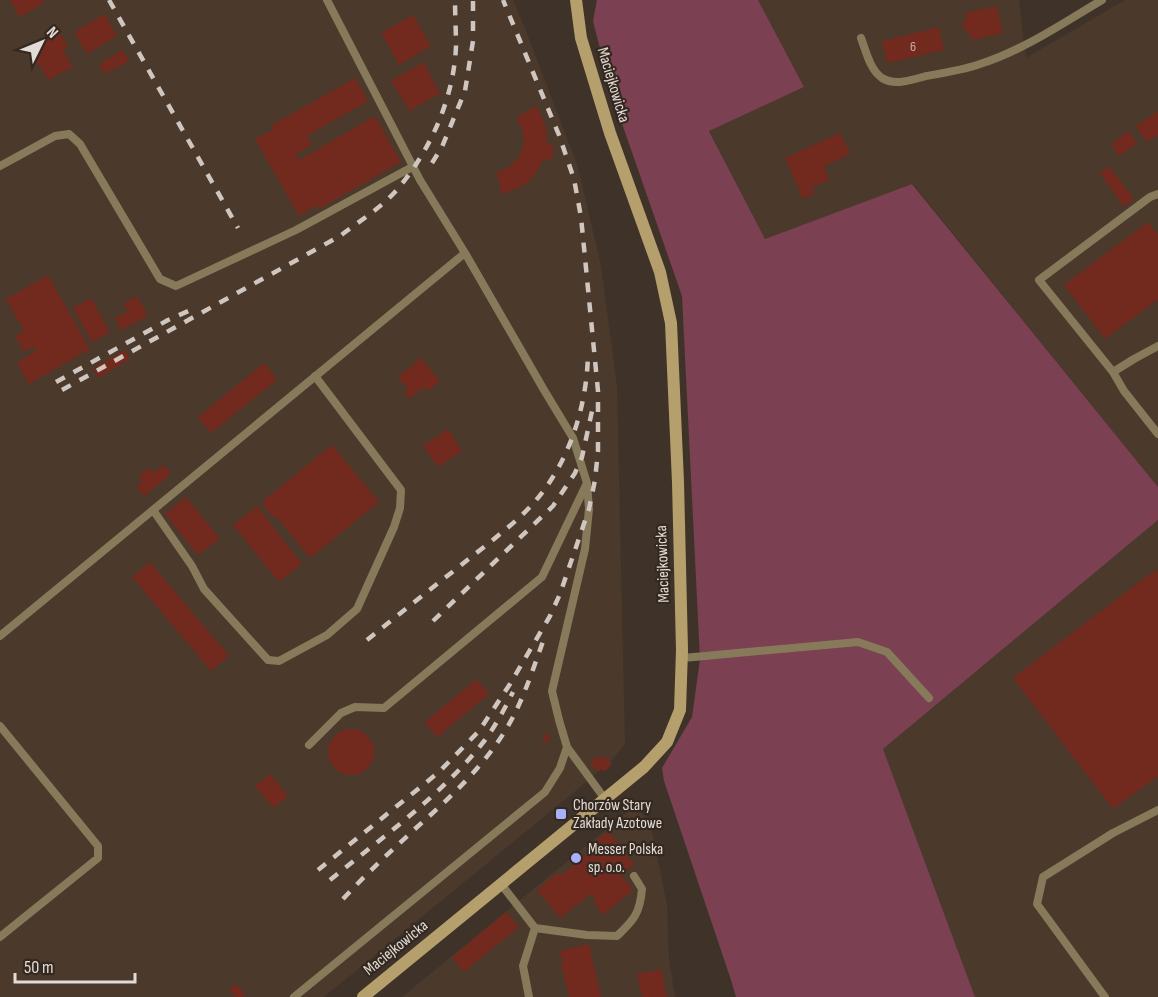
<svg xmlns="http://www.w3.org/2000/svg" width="1158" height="997" font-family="'Sofia Sans Condensed',sans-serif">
	<rect width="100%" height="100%" fill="#3f3329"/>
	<path fill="#4b392b" d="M0 0H513L526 31 578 167 601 266 617 387 625 744 611 761 579 788 324 997H0Z
		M758 0H1019L1026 58 1125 0H1158V487L913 184 765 239 709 130 804 87Z
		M1158 520V997H975L883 749Z
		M635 806 650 822 667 905 669 960 675 997H402Z"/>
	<path fill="#7b4051" d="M597 0H758L804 87 709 131 765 239 912 184 1158 487V520L883 749 975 997H736L731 980 664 781 662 768 692 717 700 659 682 296 611 92 593 21Z"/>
	<path fill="#732a1e" d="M10 0H42L44 3 20 17Z
		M997 6 1003 33 971 40 968 30 964 31 962 22 966 21 965 13Z
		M105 14 117 36 87 54 74 32Z
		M413 15 431 46 399 65 381 33Z
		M939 27 944 50 887 63 882 41Z
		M58 29 68 47 63 50 73 67 48 80 39 64 36 65 25 47Z
		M123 50 129 61 105 74 99 64Z
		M422 63H424L439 92 444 95 438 94 411 110V111H408L409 109 391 81 392 79H394Z
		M355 78 368 101 307 136 312 145 296 154 299 160 375 116 401 162 319 209 317 205 299 216 255 139 274 129 272 125Z
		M536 106 542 117 546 127 547 144 554 146 551 161 543 159 537 172 527 183 518 188 501 194 497 172 509 167 519 157 523 147 524 137 521 127 516 118Z
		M1158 111V135L1147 142 1136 126Z
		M1129 131 1137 144 1119 156 1111 144Z
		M840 133 850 154 824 166 829 180 812 187 815 193 803 199 785 158Z
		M1109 166 1134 199 1124 207 1100 173Z
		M1148 222 1158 235V302L1157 300 1105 339 1064 285Z
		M48 275 90 349 29 384 17 363 36 351 33 347 24 352 15 336 24 331 6 299Z
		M137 296 148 316 121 330 115 318 128 311 124 304Z
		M91 298 110 332 92 342 73 308Z
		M125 350 130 359 98 378 93 368Z
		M421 358 440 381 428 391 424 387 409 399 404 392 408 389 398 377Z
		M264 363 277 380 211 433 198 417Z
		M448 429 462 451 438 467 423 446Z
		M332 445 379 502 310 558 276 516 273 518 262 504 265 502 264 500Z
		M163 465 171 474 144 496 136 487 143 481 139 476 149 468 153 473Z
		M186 497 220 539 198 555 165 514Z
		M257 506 302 564 279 582 233 525Z
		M150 562 229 656 211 671 132 577Z
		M1158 570V776L1113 809 1013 678 1147 576Z
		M477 679 489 694 437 737 425 722Z
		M328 752a23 23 0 1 1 46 0a23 23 0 1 1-46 0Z
		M544 734 550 735 549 742H543Z
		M599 755 602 758 605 756 612 764 604 772 602 769 598 772 590 763Z
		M270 774 288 796 273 808 255 786Z
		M608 831 634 864 621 875 633 890 603 915 593 902 596 900 591 894 560 918 537 890 557 873 560 876 597 846 594 843Z
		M506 912 519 927 464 972 452 957Z
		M589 944 601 997H569L561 964H563L560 951Z
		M661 969 667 997H642L637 974Z
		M236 984 245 994 242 997H236L229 990Z"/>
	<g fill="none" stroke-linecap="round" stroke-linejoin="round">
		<path stroke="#877a5a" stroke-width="8" d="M327 0 420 180 465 253 544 390 573 438 587 483 589 509 585 549 552 691 559 720 567 747 605 799
			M861 38C866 51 870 70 882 78 895 86 912 80 926 76 944 73 963 70 980 64 1024 50 1063 23 1102 0
			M0 166 55 136 69 134 80 144 160 279 176 286 296 230 414 166
			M1158 194 1150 197 1039 280 1113 372 1124 391 1158 434
			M1113 372 1134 359 1158 346
			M153 510 192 566 204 589 268 660 279 661 327 635 357 609 394 527 400 508 401 490 315 376
			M0 636 465 253
			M683 658 858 642 887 652 929 698
			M0 726 98 846V858L0 937
			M309 745 341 713 355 707 384 708 542 577 587 483
			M501 884 535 928 523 966 529 997
			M535 928 587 935 617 936C634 920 640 913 642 889L634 876
			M294 997 545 792 560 768 567 747
			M1105 997 1037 904 1043 877 1113 833 1158 810"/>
		<path stroke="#b5a06d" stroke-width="12" d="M363 997 644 767 667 742 680 710 682 650 678 482 671 323 660 272 610 133 581 38 576 0"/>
		<path stroke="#cfc6c0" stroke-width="4.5" stroke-dasharray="10 10" stroke-linecap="butt" d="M109 0 238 228
			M432 163 442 147 465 91 473 41V0
			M56 382 168 320 193 309
			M62 390 340 236C358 222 378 210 394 193 429 154 454 99 456 46 456 31 455 15 455 0
			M433 621 553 506 575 473 582 457 592 411
			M367 640C398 615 429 590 460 566 481 549 504 532 523 514 566 473 587 411 588 353
			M318 870 439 772 479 731 510 684 550 616 560 594 589 509 595 480 598 451V391L581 217 574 179 559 135 503 0
			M330 880C384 836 442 795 485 740 496 725 505 708 513 692
			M343 899C366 874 391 851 416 828 452 796 490 761 513 717 526 692 535 663 545 636"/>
	</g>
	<g fill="#a8b0fc" stroke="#342920" stroke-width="2">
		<rect x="555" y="808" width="12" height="12" rx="3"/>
		<circle cx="576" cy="858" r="6"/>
	</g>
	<g text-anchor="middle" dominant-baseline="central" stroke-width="4.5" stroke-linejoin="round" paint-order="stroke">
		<g font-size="14" fill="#c7afa7">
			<text x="913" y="46">6</text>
		</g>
		<g font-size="16" fill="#e3dbd5" stroke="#342920">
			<text transform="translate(613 85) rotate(73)">Maciejkowicka</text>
			<text transform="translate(663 564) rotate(-92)">Maciejkowicka</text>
			<text transform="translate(396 948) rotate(-39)">Maciejkowicka</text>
		</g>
		<g font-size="16" fill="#e3dbd5" stroke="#342920" text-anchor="start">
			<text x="573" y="805">Chorzów Stary<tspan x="573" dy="18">Zakłady Azotowe</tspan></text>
			<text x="588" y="849">Messer Polska<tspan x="588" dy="18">sp. o.o.</tspan></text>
		</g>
	</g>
	<g transform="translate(42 42) rotate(47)" stroke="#342920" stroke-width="4.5" paint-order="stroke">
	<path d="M0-4.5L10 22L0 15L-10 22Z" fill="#e3dbd5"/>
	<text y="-9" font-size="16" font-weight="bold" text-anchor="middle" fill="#e3dbd5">N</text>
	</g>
	<path d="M15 973v9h120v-9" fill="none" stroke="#e3dbd5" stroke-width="3"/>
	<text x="24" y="973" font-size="18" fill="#e3dbd5" stroke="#342920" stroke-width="4.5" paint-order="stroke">50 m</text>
</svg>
